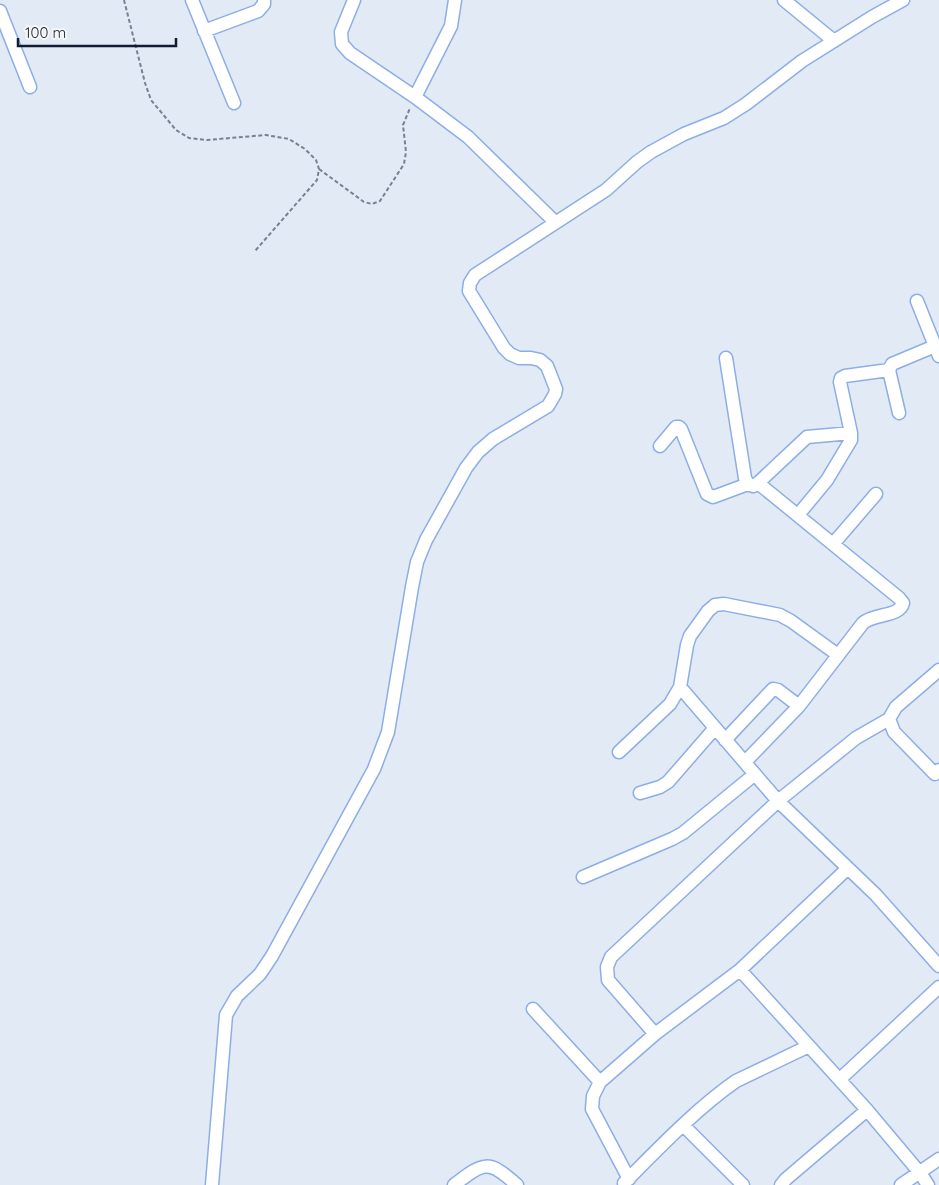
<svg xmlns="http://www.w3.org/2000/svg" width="939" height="1185" font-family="Quicksand,sans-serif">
	<rect width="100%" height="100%" fill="#e2eaf5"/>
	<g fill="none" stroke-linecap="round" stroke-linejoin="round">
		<g stroke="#8daee5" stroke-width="15">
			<path id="minor" d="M192 0 234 103
				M354 0 341 32 342 44 350 53 415 97 468 137 555 222
				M784 0 834 41
				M0 11 30 87
				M204 31 258 11 264 4V0
				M415 97 451 26 455 0
				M917 301 939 356
				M726 358 745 478 748 484 753 486 758 483 807 437 851 433
				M899 413 889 370 892 364 935 346
				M660 446 676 427H679L681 429 707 494 713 497 748 484
				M798 515 827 480 851 440V433L840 382 841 378 845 376 889 370
				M833 544 876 494
				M939 670 896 707 889 719 894 732 935 774 939 770
				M680 687 778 801 876 895 939 966
				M725 740 773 689 778 690 799 706
				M619 752 670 704 680 687 687 645 690 636 708 611 715 605 724 604 780 615 791 621 838 655
				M745 762 799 706 863 623C875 613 900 617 903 603L899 598 758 483
				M640 793 660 787 668 782 715 728
				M583 877 672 839 683 833 755 774
				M740 970 867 1110 920 1173 928 1185
				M533 1009 600 1082
				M655 1034 608 980 607 967 611 957 778 801 856 738 889 719
				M840 1079 939 987
				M684 1126 743 1185
				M629 1179 592 1109 593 1096 600 1082 655 1034 740 970 848 868
				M624 1183C658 1149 697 1108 736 1081L809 1046
				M212 1185 226 1015 237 996 260 974 272 956 374 769 388 732 412 587 417 562 426 540 466 468 478 452 493 439 548 406 555 394 556 389 547 366 540 360 531 358H519L510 354 504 348 469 291 470 283 475 275 606 190 637 162 651 152 684 134 724 118 746 104 802 61 872 17 903 0
				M454 1185C484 1162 488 1159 517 1185
				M781 1185 786 1179 867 1110
				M901 1185 939 1159"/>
		</g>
		<path stroke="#778191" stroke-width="2" stroke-dasharray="4 2.5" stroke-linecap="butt" d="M124 0 145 83 151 100 176 130 189 138 207 140 266 135 289 139 305 149 316 160 319 169 317 180 255 251
			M319 169 364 202 372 204 380 201 404 164 406 152 403 125 410 108"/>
		<use href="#minor" stroke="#fff" stroke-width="12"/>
	</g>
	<path d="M18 38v8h158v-8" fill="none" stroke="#101c31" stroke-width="2.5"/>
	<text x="25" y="38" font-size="15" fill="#101c31" stroke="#f6f6f6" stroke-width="4" paint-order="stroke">100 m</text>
</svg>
